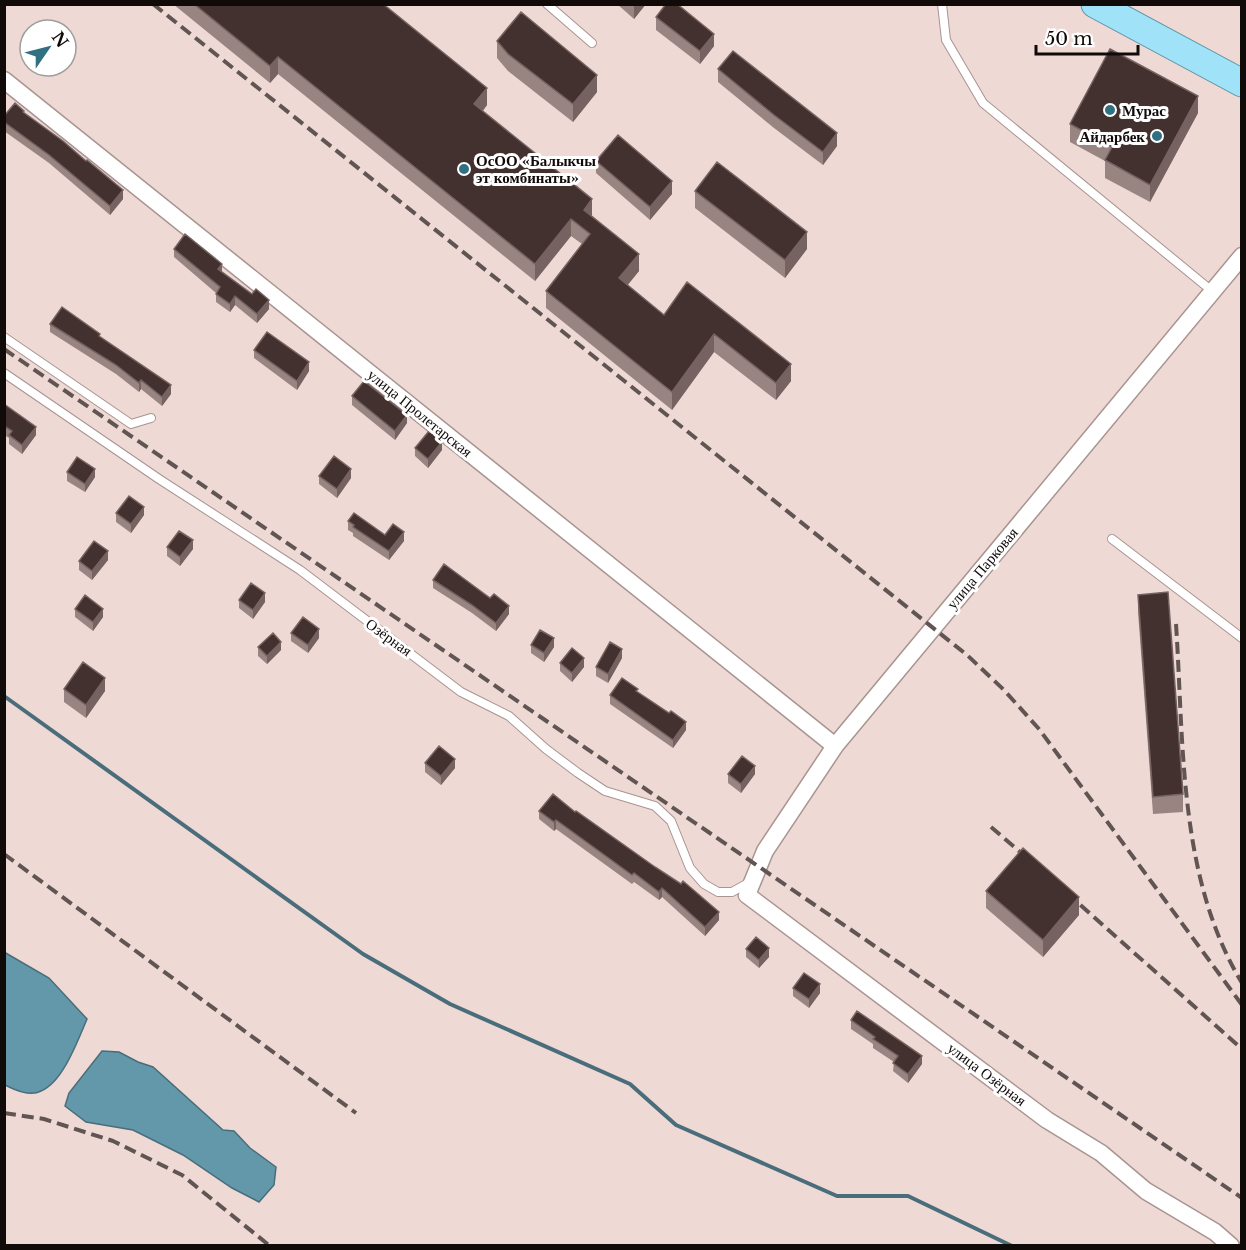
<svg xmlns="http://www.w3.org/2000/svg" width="1246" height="1250" font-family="'Libre Baskerville',serif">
	<rect width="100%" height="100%" fill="#eed9d5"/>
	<path fill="#6298aa" stroke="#496d7a" stroke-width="1.5" d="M4 952 49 978 87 1019C78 1040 63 1082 41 1091 30 1097 15 1090 5 1085Z
		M102 1051 119 1052 138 1062 153 1067 223 1130 234 1131 250 1148 276 1167 274 1185 259 1202 232 1188 183 1155 133 1130 86 1122 65 1106 69 1093Z"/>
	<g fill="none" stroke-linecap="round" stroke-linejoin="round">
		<path stroke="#496d7a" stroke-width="4" d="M4 696 363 954 450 1004 630 1084 676 1125 837 1196H908L1012 1246"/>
		<g stroke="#a89491" stroke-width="10">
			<path id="service" d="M547 4 592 43
				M942 4 946 40 983 103 1212 291
				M4 337 131 424 151 418
				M4 373 159 479 300 570 461 692 509 716 546 749 578 773 605 791 655 806 671 821 690 868 704 884 718 892H732L750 882
				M1112 539 1242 638"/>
		</g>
		<g stroke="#a89491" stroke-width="19">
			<path id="minor" d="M4 80 835 746
				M1231 1246 1215 1232 1146 1191 1101 1153 1047 1120 747 895 765 851 835 746 1242 256"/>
		</g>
		<g stroke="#5e92a4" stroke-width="29">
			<path id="trunk" d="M1095 4 1242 83"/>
		</g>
		<use href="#service" stroke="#fff" stroke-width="8"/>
		<use href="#minor" stroke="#fff" stroke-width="16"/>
		<use href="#trunk" stroke="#a0e3f8" stroke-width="27"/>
		<path stroke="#615553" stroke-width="4" stroke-dasharray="12 6" stroke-linecap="butt" d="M153 4 967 655 1004 690 1039 729 1242 1005
			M4 349 1242 1198
			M1176 624C1184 744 1178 877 1242 983
			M991 827 1033 863
			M4 854 356 1113
			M1067 893 1242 1049
			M4 1113 44 1119 113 1141 182 1175 270 1246"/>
	</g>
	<path fill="#988582" d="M173 4H388L386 7 487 105 483 111 592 216 639 271 627 285 664 315 687 282 791 381 776 400 714 352 672 410 546 308V291L582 244 571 236 535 281 278 74 270 83Z
		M617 4H646L634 19Z
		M656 17 714 46 700 64 656 30Z
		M497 41 597 92 573 122 508 71 497 58Z
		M718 69 837 146 823 165 774 128 718 82Z
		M24 113 123 199 110 215 49 163 4 131V116Z
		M1198 113 1150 202 1105 178V161L1070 142V124Z
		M596 161 672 194 650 220 596 173Z
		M695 191 807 249 785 278 695 208Z
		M174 249 222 272 269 309 257 323 235 305 230 312 216 302V293L174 257Z
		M50 324 100 337 171 394 162 406 141 389 139 392 116 374 50 332Z
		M254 350 309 371 297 390 254 358Z
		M352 396 407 423 395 440 352 405Z
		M4 404 36 435 22 454 9 444V438L4 435Z
		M415 448 442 450 428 468 415 456Z
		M67 472 95 477 85 492 67 481Z
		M319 476 351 478 337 498 319 484Z
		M116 513 144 515 131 533 116 522Z
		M348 521 385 535 404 541 389 560 353 536V533L348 530Z
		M167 547 193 549 180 566 167 556Z
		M108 560 92 580 79 570V561Z
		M433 580 490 598 509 614 496 631 472 613 433 588Z
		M1138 595 1183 794V812L1153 814 1138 612Z
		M239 600 265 602 253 619 239 608Z
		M75 609 103 617 93 631 75 617Z
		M291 633 319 638 308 653 291 641Z
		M531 645 554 647 544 662 531 653Z
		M258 647 281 650 267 664 258 656Z
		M622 658 608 683 596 676V667Z
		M560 663 584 667 572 682 560 671Z
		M64 689 105 691 86 718 64 702Z
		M638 692 669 713 686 730 673 748 610 704V695Z
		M425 763 455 768 441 785 425 772Z
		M728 774H755L741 793 728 783Z
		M539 811 575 812 719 920 705 936 662 897 659 900 634 882 632 884 556 829 554 831 539 819Z
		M986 891 1079 915 1043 957 986 908Z
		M746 949 769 957 759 968 746 957Z
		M793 988 820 993 809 1008 793 996Z
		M851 1020 922 1064 908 1083 893 1071 894 1062 873 1048V1044L851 1029Z"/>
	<path fill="#766361" d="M635 4H646L634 19V6Z
		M714 34V46L700 64V51Z
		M278 57V74L270 83V66Z
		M597 75V92L573 122V104Z
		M487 88V105L474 121V104Z
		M1198 96V113L1150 202V185Z
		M837 133V146L823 165V152Z
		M672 181V194L650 220V207Z
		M123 190V199L110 215V206Z
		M592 199V216L584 210Z
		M571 219V236L535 281V264Z
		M807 232V249L785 278V260Z
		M639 254V271L619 296V278Z
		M222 264V273L218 269Z
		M235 296V305L230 312V304Z
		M269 300V309L257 323V314Z
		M714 334V352L672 410V392Z
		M309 362V371L297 390V381Z
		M791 364V381L776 400V383Z
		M141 380V389L139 392V383Z
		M171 385V394L162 406V397Z
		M407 415V423L395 440V431Z
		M36 427V435L22 454V445Z
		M442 442V450L428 468V459Z
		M95 469V477L85 492V484Z
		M351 469V478L337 498V489Z
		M144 507V515L131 533V524Z
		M404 532V541L389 560V551Z
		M193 540V549L180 566V557Z
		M108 551V560L92 580V571Z
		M265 593V602L253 619V610Z
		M509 606V614L496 631V623Z
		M103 609V617L93 631V622Z
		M319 629V638L308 653V645Z
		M554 638V647L544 662V653Z
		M281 642V650L267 664V656Z
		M622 649V658L608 683V674Z
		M584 658V667L572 682V673Z
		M105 678V691L86 718V705Z
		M686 722V730L673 748V740Z
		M455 759V768L441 785V776Z
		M755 766V774L741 793V784Z
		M556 820V829L554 831V822Z
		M662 888V897L659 900V892Z
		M1079 897V915L1043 957V940Z
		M719 912V920L705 936V927Z
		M769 948V957L759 968V960Z
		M820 984V993L809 1008V999Z
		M922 1056V1064L908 1083V1074Z"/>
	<path fill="#42312f" stroke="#766361" stroke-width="1.5" d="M194 4H383L487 88 474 104 592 199 584 210 639 254 619 278 664 315 687 282 791 364 776 383 714 334 672 392 546 291 590 234 571 219 535 264 278 57 270 66Z
		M666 4H677L714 34 700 51 656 17Z
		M521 12 597 75 573 104 508 54 497 41Z
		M1110 49 1198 96 1150 185 1105 160 1112 147 1070 124Z
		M733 51 837 133 823 152 774 115 718 69Z
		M15 103 24 111 23 112 63 141 86 161 87 160 123 190 110 206 49 155 4 122V116Z
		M618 135 672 181 650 207 596 161Z
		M717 162 807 232 785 260 695 191Z
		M185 234 222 264 218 269 252 294 256 289 269 300 257 314 235 296 230 304 216 294 220 287 174 249Z
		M62 307 100 334 99 336 171 385 162 397 141 380 139 383 116 365 50 324Z
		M267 332 309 362 297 381 254 350Z
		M364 381 407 415 395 431 352 396Z
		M4 404 36 427 22 445 9 435 12 431 4 426Z
		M429 431 442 442 428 459 415 448Z
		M334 456 351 469 337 489 319 476Z
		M77 457 95 469 85 484 67 472Z
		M129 496 144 507 131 524 116 513Z
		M354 513 385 535 393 524 404 532 389 551 353 527 354 525 348 521Z
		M179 531 193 540 180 557 167 547Z
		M94 541 108 551 92 571 79 561Z
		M444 564 490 598 494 594 509 606 496 623 472 605 433 580Z
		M251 583 265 593 253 610 239 600Z
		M1168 592 1183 794 1153 797 1138 595Z
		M85 595 103 609 93 622 75 609Z
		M303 617 319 629 308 645 291 633Z
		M540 630 554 638 544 653 531 645Z
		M273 633 281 642 267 656 258 647Z
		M610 642 622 649 608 674 596 667Z
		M572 648 584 658 572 673 560 663Z
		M83 662 105 678 86 705 64 689Z
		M622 678 638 689 636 691 669 713 671 711 686 722 673 740 610 695Z
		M439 746 455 759 441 776 425 763Z
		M742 756 755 766 741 784 728 774Z
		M553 794 575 812 576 811 655 867 681 884 683 881 719 912 705 927 662 888 659 892 634 873 632 875 556 820 554 822 539 811Z
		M1023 848 1079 897 1043 940 986 891Z
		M756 937 769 948 759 960 746 949Z
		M804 973 820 984 809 999 793 988Z
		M857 1011 922 1056 908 1074 893 1063 898 1056 873 1039 875 1037 851 1020Z"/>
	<g fill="#2f7083" stroke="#fff" stroke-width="2">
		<circle cx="1110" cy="110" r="6"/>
		<circle cx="1157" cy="136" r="6"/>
		<circle cx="464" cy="169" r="6"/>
	</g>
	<g text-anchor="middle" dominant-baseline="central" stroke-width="6" stroke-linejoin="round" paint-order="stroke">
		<g font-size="15" font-weight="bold" fill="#100a09" stroke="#fff" text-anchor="start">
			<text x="1122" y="110">Мурас</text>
			<text x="1145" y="136" text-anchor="end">Айдарбек</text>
			<text x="476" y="160">ОсОО «Балыкчы<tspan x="476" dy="17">эт комбинаты»</tspan></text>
		</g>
		<g font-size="15" fill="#100a09" stroke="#fff">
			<text transform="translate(420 413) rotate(39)">улица Пролетарская</text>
			<text transform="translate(982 568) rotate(-50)">улица Парковая</text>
			<text transform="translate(389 637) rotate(36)">Озёрная</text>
			<text transform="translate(987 1074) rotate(37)">улица Озёрная</text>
		</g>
	</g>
	<rect width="1246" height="1250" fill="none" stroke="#100a09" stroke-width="12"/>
	<g transform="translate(48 48) rotate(55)"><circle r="28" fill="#ffffff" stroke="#9f9d9d" stroke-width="1.5"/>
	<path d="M0-4.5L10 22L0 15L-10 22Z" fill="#2f7083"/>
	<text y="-9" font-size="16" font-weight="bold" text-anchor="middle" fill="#100a09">N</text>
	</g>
	<path d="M1036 45v9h102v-9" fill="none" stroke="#100a09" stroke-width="3"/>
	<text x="1045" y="45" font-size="18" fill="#100a09" stroke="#ffffff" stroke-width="4.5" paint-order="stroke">50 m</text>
</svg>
